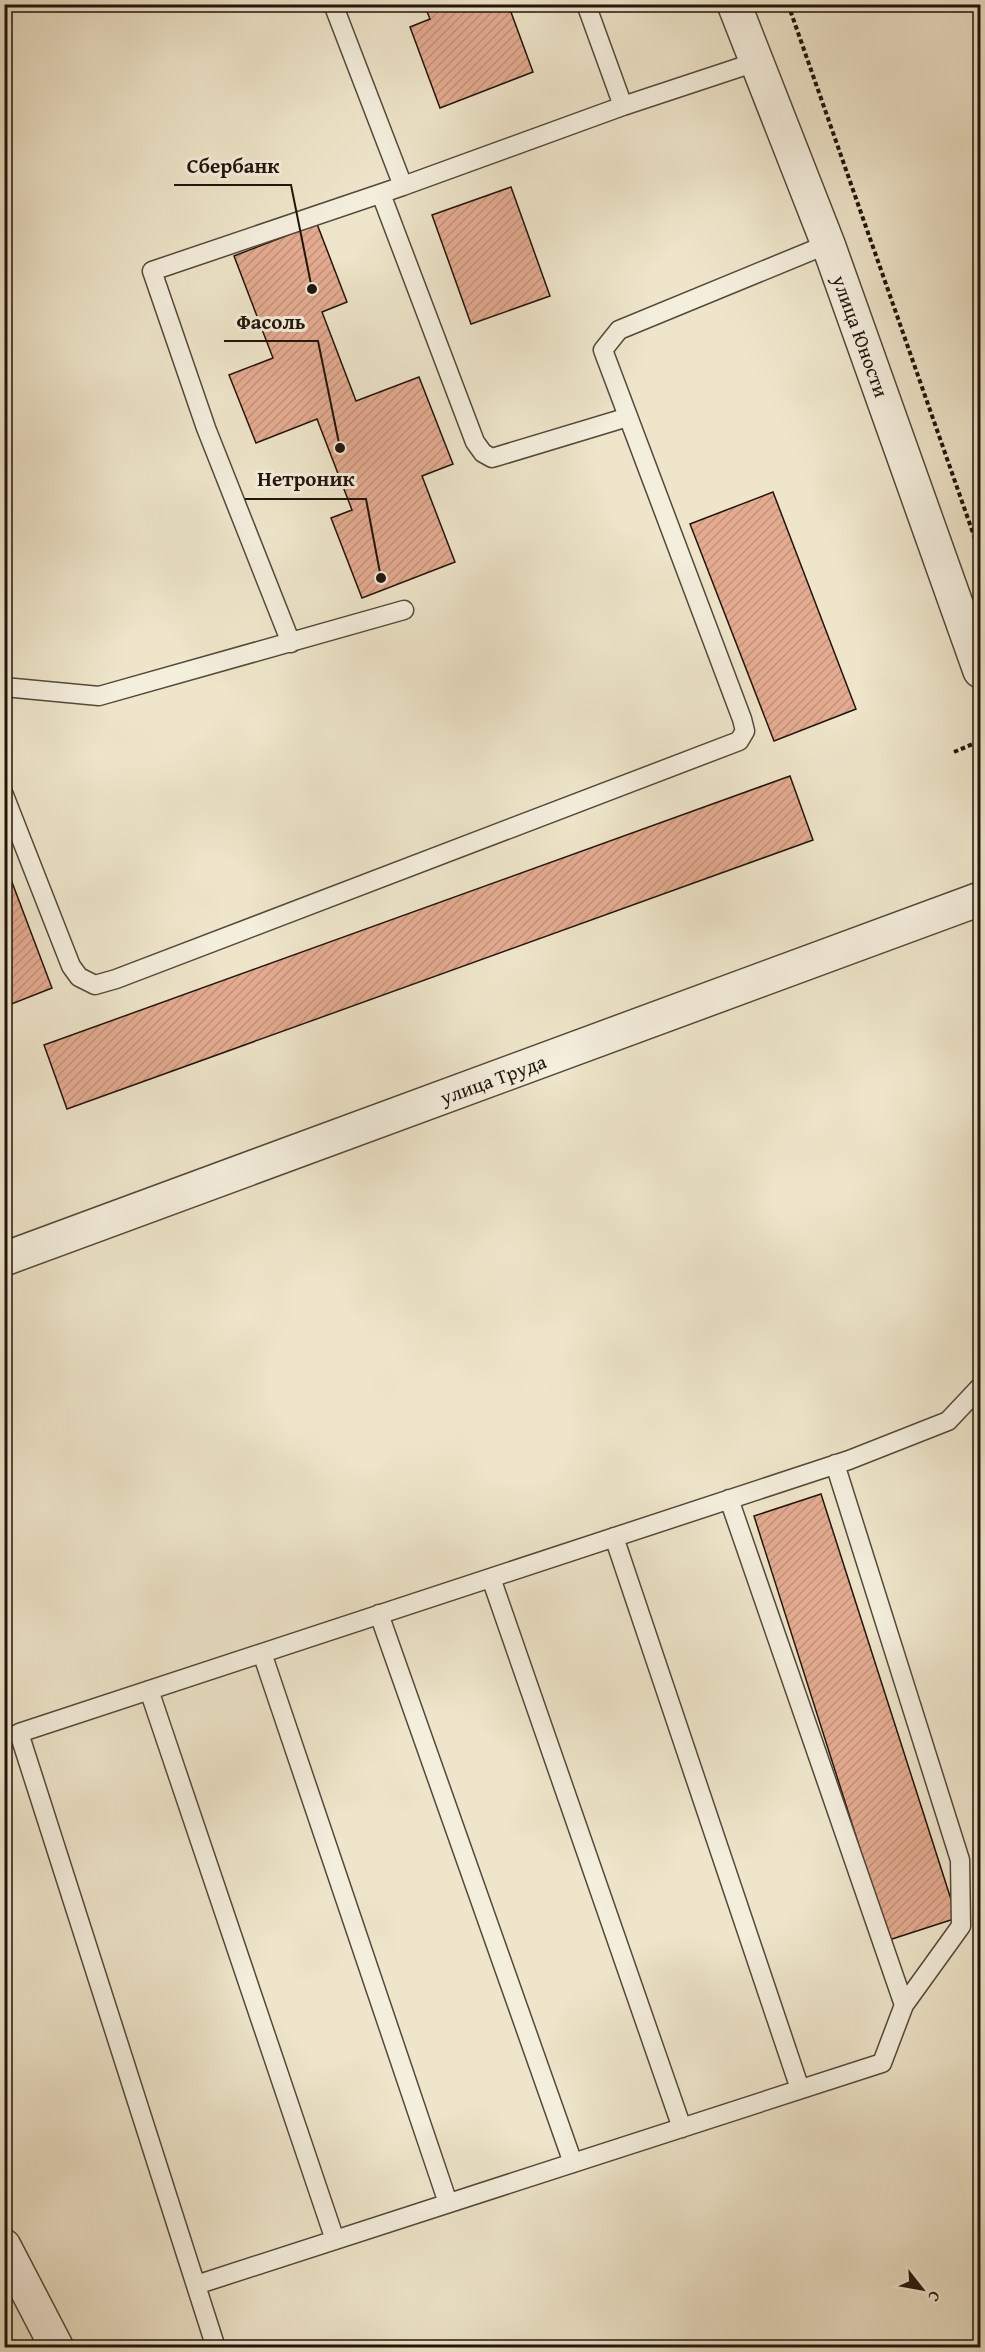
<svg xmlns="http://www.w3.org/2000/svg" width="985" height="2352" font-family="'Gentium Book Plus',serif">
	<defs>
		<pattern id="building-hatch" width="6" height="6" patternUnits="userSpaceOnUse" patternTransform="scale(1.5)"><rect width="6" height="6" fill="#e4ab90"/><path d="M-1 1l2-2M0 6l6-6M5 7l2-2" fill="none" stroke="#c3927b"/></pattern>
	</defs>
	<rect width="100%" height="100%" fill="#eee5ca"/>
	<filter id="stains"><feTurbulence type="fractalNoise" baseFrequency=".00333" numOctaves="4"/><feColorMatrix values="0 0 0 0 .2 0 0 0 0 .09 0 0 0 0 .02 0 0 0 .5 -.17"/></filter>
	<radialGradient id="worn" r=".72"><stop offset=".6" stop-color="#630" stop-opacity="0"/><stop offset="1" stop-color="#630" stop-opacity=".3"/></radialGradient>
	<path fill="url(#building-hatch)" stroke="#20150b" stroke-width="1.5" d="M424 4H508L533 72 440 108 410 27 430 19Z
		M511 187 550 296 471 324 432 215Z
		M317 224 347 302 322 312 356 401 419 377 453 464 422 476 455 562 362 598 331 518 352 510 317 419 256 443 229 375 273 358 234 256Z
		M773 492 856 709 774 741 690 524Z
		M790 776 813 840 67 1109 44 1045Z
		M4 861 52 988 4 1007Z
		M821 1494 957 1918 889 1940 754 1516Z"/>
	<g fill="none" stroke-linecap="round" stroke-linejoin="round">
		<g stroke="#54493b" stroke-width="21">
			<path id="service" d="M333 4 403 186 623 106 756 62
				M586 4 623 106
				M381 194 475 442 483 453 492 458 628 417
				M291 643 206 428 152 271 403 186
				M4 687 99 696 404 610
				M4 795 71 966 79 977 95 985 116 979 739 741 745 731 742 719 603 350 619 330 828 244
				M729 1499 904 2005
				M614 1537 800 2089
				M491 1578 682 2128
				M379 1614 573 2163
				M262 1653 448 2203
				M149 1690 335 2240
				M196 2285 882 2063 904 2005 961 1926 960 1860 835 1464
				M216 2348 19 1733 849 1460 948 1421 980 1387"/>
		</g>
		<g stroke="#54493b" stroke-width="36">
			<path id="minor" d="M4 2246 57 2348"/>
		</g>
		<g stroke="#54493b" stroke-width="36">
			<path id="tertiary" d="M734 4 828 244 980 671
				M4 1259 980 899"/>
		</g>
		<path stroke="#20150b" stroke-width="4" stroke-dasharray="4.5 3" stroke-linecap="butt" d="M788 4 980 553
			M954 752 980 741"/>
		<use href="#service" stroke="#f4eedd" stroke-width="18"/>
		<use href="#minor" stroke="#f4eedd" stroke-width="33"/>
		<use href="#tertiary" stroke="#f4eedd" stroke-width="33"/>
	</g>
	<g text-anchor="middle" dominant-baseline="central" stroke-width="6" stroke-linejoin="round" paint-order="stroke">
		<g font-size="20" fill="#20150b" stroke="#f4eedd">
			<text transform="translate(861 336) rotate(70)">улица Юности</text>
			<text transform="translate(493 1079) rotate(-20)">улица Труда</text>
		</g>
	</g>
	<path fill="none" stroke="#20150b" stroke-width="2" d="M312 289L291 185H174M340 448L318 341H224M381 578L366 499H245"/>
	<g fill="#20150b" stroke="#f4eedd" stroke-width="2">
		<circle cx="312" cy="289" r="6"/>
		<circle cx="340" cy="448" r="6"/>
		<circle cx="381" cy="578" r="6"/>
	</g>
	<g font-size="21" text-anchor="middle" font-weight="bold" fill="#20150b" stroke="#f4eedd" stroke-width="6" stroke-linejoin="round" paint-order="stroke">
		<text x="233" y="173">Сбербанк</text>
		<text x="271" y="329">Фасоль</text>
		<text x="306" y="486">Нетроник</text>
	</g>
	<rect width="985" height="2352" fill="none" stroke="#eee5ca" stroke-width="24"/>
	<rect x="6" y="6" width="973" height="2340" fill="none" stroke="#20150b" stroke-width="3"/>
	<rect x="12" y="12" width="961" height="2328" fill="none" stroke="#20150b" stroke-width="1.5"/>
	<g transform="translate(922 2289) rotate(121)" stroke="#f4eedd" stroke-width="4.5" paint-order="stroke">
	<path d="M0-4.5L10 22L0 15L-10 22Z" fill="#20150b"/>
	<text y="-9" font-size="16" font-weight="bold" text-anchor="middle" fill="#20150b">С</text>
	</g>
	<rect width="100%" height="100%" filter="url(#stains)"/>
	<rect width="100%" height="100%" fill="url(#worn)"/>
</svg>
